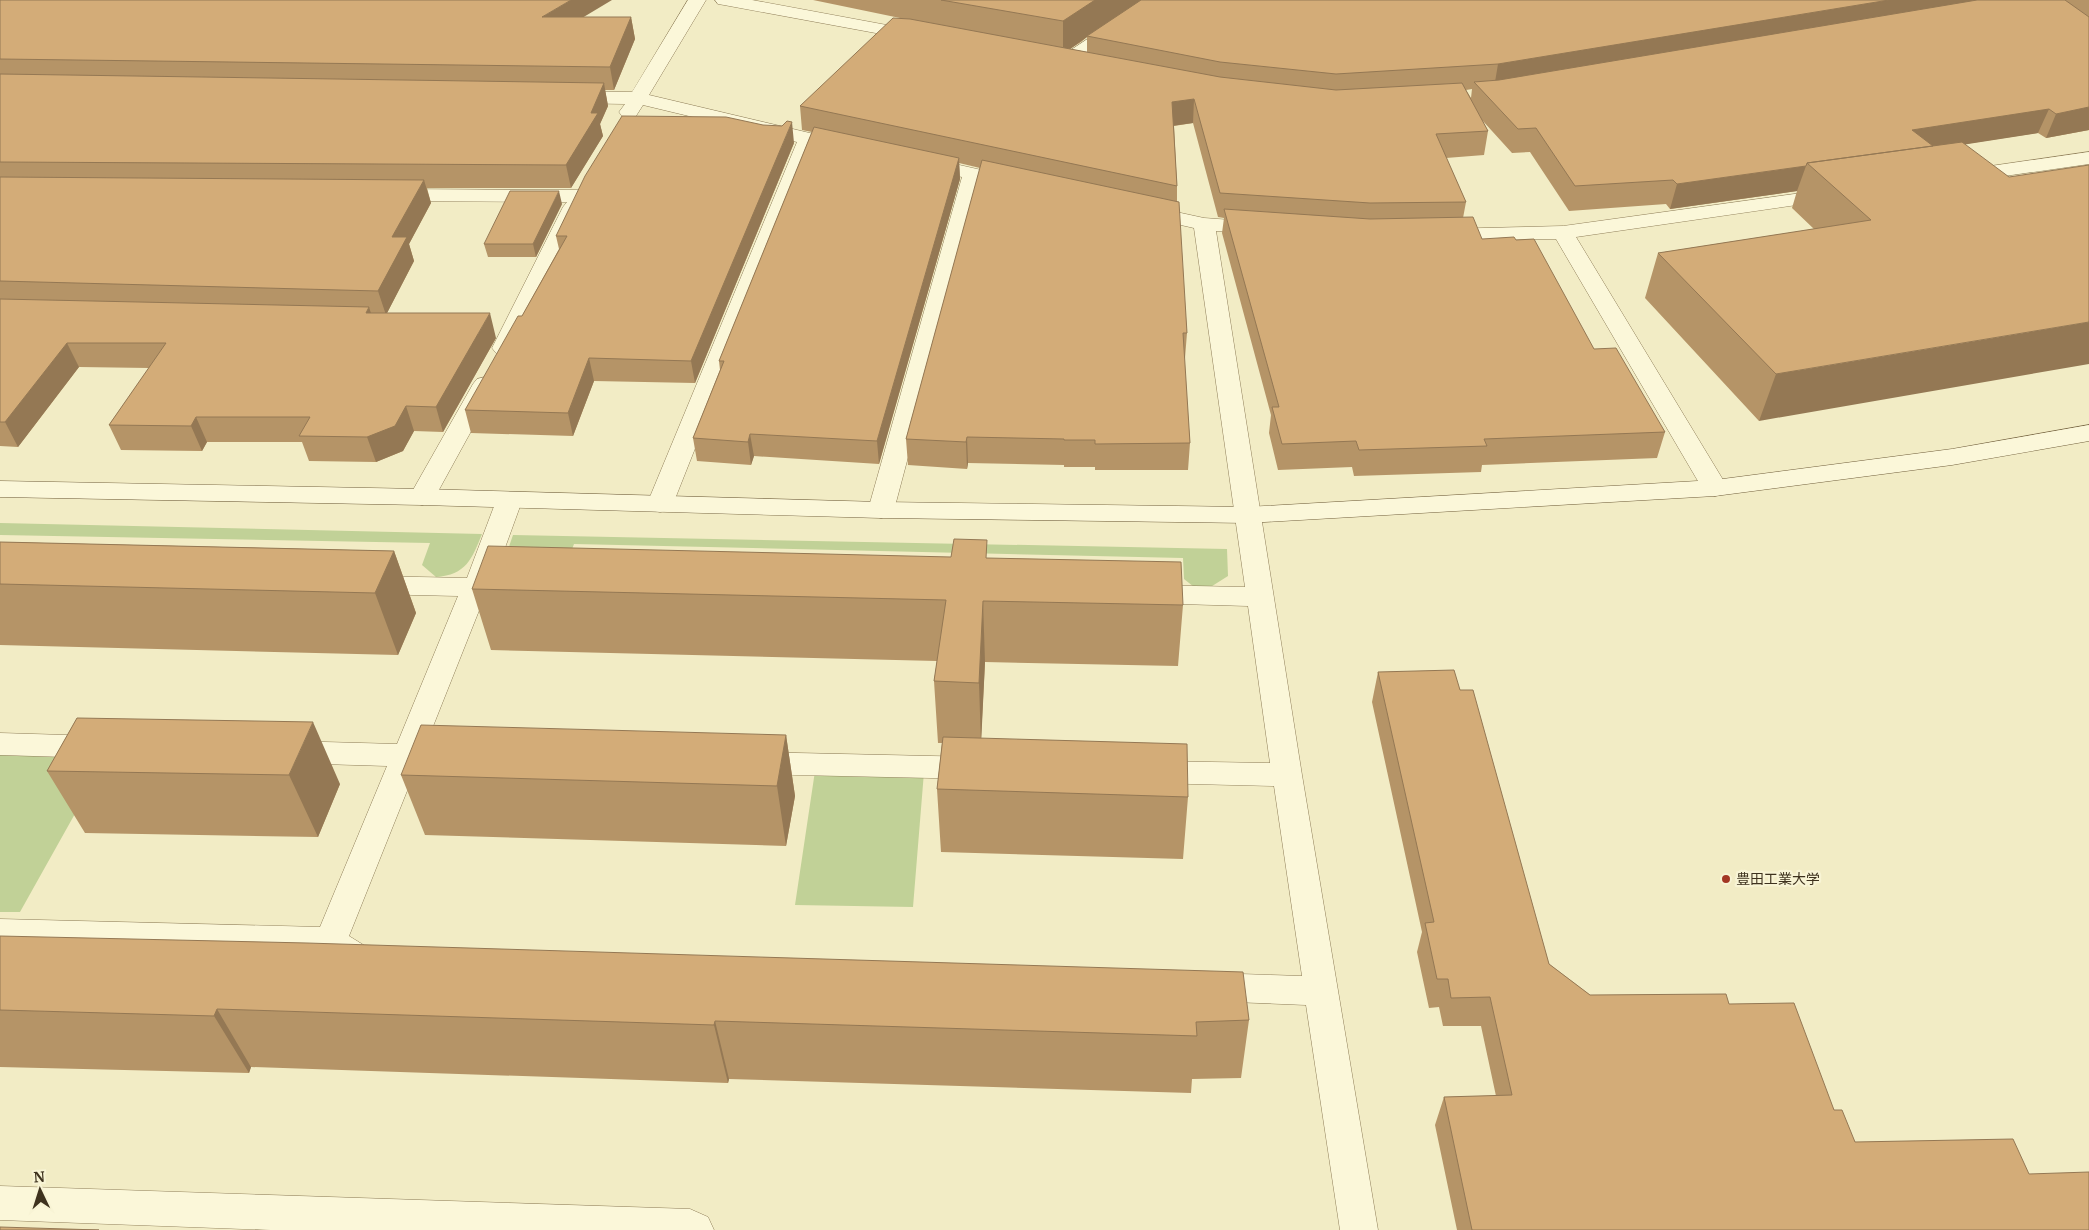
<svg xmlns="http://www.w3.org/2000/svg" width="2089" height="1230" font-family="Merriweather,'Noto Sans JP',serif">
	<rect width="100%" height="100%" fill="#f2ecc5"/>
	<path fill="#c1d197" d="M0 523 482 534C472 559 466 575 436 577L422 565 430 543 0 535Z
		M513 535 1227 549 1228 576 1209 588 1194 587 1184 579 1183 558 574 544 566 565 504 561Z
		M0 752 109 753 20 912H0Z
		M815 771 924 772 913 907 795 905Z"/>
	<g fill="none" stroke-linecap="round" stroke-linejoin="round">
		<g stroke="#8f7e59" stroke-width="1">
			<path id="street" d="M688 0H706L649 95 852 143 855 147 852 151 845 153 815 146 673 504 669 510 660 512 651 510 647 504 797 142 643 105 636 116 629 118 622 116 619 112 625 104 569 103 562 101 560 97 562 93 569 91 632 92Z
				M715 0H752L919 31 925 32 928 36 925 40 919 41 724 5 718 4Z
				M1146 0H1167L1164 4 1073 66 1066 68 1059 66 1057 62 1059 58Z
				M2089 152V164L1963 182 1956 180 1953 176 1956 172 1963 170Z
				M924 157 1021 179 1024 183 1021 187 1014 189 981 182 894 510 890 516 881 518 872 516 868 510 962 177 917 167 914 163 917 159Z
				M391 189 578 190 585 192 588 196 585 200 578 202 583 207 512 353 504 355 496 353 492 348 563 207 567 202 391 201 384 199 381 195 384 191Z
				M1831 189 1838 191 1841 195 1838 199 1576 237 1728 488 1724 494 1715 496 1706 494 1702 488 1556 239 1442 241 1434 240 1431 235 1434 230 1442 229 1563 226Z
				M1144 205 1204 218 1259 222 1266 224 1270 228 1266 232 1259 234 1216 231 1302 775 1378 1230H1340L1306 1005 1209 1001 1197 997 1192 987 1197 977 1209 973 1302 976 1274 786 1151 783 1140 780 1136 772 1140 764 1151 761 1270 763 1248 606 1145 603 1135 601 1131 594 1135 587 1145 585 1245 587 1194 228 1137 215 1134 211 1137 207Z
				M485 377 493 379 497 384 435 497 431 503 422 505 413 503 409 497 473 384 477 379Z
				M509 493 518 495 522 501 494 578 488 588 426 744 446 745 457 748 461 756 457 764 446 767 417 766 349 936 378 954 383 964 378 974 366 978 350 973 325 954 0 947V919L320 927 387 766 289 763 278 760 274 752 278 744 289 741 397 744 458 596 369 594 359 592 355 585 359 578 369 576 467 578 496 501 500 495Z
				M0 733 99 736 109 739 114 747 109 755 99 758 0 755Z
				M754 752 976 757 987 760 991 768 987 776 976 779 754 774 743 771 739 763 743 755Z
				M0 1186 690 1209 708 1217 714 1230H271L0 1220Z"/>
		</g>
		<g stroke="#715f3c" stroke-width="1">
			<path id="secondary" d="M2089 425V441L1952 465 1715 496 1248 523 881 518 422 505 0 497V481L422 489 881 502 1248 507 1715 480 1952 449Z"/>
		</g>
		<use href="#street" fill="#fbf7d9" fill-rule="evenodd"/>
		<use href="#secondary" fill="#fbf7d9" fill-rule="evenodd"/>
	</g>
	<path fill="#b59467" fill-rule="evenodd" d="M0 0 583 17H631L635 39 614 90H605L608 106 600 124 603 136 571 188H427L431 203 409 244 414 261 387 313 496 338 443 432 414 431 403 451 376 462 309 461 302 442H207L202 451 121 450 109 425 149 368 79 367 18 447 0 446Z
		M813 0H2089V130L2046 138 2038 133 1965 144 1759 421 1645 298 1658 253 1814 229 1792 208 1797 191 1670 209 1666 204 1569 211 1530 152 1512 153 1482 120 1488 131 1484 155 1446 158 1466 202 1463 218 1482 239 1516 240 1594 349 1665 432 1657 458 1482 465 1481 472 1354 476 1352 467 1278 470 1269 433 1271 415 1222 233 1224 218 1218 217 1193 123 1174 126 1177 186V201L1187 333 1185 358H1184L1190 443 1188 470H1095V467H1064V465L968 463 967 469 908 465 906 439 980 168 959 163 960 179 879 464 754 456 751 465 697 461 693 438 720 370 719 361 812 132 802 130 800 106 900 18ZM1087 37V52L1070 49 1081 42ZM1472 89 1471 98 1466 90Z
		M794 143 695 383 594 381 573 436 471 433 465 410 522 316 559 249 556 236Z
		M562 204 536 257H488L484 244Z
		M0 542 394 551 416 613 398 655 0 645Z
		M951 557 987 558 1183 605 1178 666 985 662 981 738 1188 797 1183 859 941 852 937 789 942 743H938L934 681 937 661 491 650 472 589Z
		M1378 672 1460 690 1549 964 1590 995 1729 1004 1834 1110 1855 1142 2029 1174 2089 1230H1457L1435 1125 1444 1097 1496 1096 1481 1026H1443L1439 1007 1429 1008 1417 952 1422 932 1372 702Z
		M77 718 340 784 318 837 85 833 47 771Z
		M786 735 795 796 786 846 425 835 401 775Z
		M0 936 1249 1020 1241 1078 1192 1079 1191 1093 729 1079 728 1083 251 1067 249 1073 0 1067Z"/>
	<path fill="#947854" d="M571 0H612L547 39 542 17Z
		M1095 0H1143L1087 36V37L1063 54V21Z
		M1889 0H2017L1494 88 1498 64Z
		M631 17 635 39 614 90 610 67Z
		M604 83 608 106 600 124 603 136 571 188 566 165 591 113Z
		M1194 99 1193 123 1171 126 1172 102Z
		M2089 107V130L2046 138 2056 114Z
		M2049 109 2038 133 1936 149 1912 130Z
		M792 122 794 143 695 383 691 361Z
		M959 158 960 179 879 464 877 441Z
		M1806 166 1797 191 1670 209 1677 184Z
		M424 180 431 203 409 244 414 261 386 315 378 291 392 237Z
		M559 191 562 204 536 257 533 244Z
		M369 307 377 332 366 313Z
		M490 313 496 338 443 432 436 407Z
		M2089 322V364L1759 421 1776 374Z
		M67 343 79 367 18 447 5 422Z
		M589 358 594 381 573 436 568 413Z
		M406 406 414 431 403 451 376 462 367 437Z
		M196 417 207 442 202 451 191 426Z
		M750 434 754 456 751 465 748 442Z
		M967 437 968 463 967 469 966 442Z
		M394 551 416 613 398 655 375 593Z
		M983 601 985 662 981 745 979 683Z
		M313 722 340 784 318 837 289 775Z
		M786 735 795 796 786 846 777 786Z
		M217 1009 251 1067 249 1073 214 1016Z
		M715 1021 729 1079 728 1083 714 1025Z"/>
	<path fill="#d3ac78" stroke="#947854" d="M0 0H571L542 17H631L610 67 0 59Z
		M941 0H1095L1063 21Z
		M1141 0H1889L1498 64 1336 74 1220 62 1087 36Z
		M1977 0H2065L2089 17V107L2056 114 2049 109 1912 130 1933 146 1807 163 1806 166 1677 184 1673 180 1575 186 1536 128 1518 129 1474 82 1499 80Z
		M893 18 910 19 1220 77 1336 90 1462 83 1488 131 1436 134 1466 202 1370 203 1220 193 1194 99 1172 102 1177 186 800 106Z
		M0 74 604 83 591 113H598L566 165 0 162Z
		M622 116 726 117 763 125 782 126 787 121 792 122 691 361 589 358 568 413 465 410 518 316H522L567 236H556L585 176Z
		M814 127 959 158 877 441 750 434 748 442 693 438 724 361H719Z
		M1962 142 2009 177 2089 165V322L1776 374 1658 253 1871 220 1807 163Z
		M982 160 1179 202 1187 333H1183L1190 443 1095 444V440H1064V439L967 437 966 442 906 439Z
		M0 177 424 180 392 237H407L378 291 0 281Z
		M510 191H559L533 244H484Z
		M1224 209 1370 219 1473 217 1482 239 1514 237 1516 240 1534 239 1594 349 1616 348 1665 432 1484 439 1487 446 1359 450 1356 441 1282 444 1272 407H1279Z
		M0 299 369 307 366 313H490L436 407 406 406 395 426 367 437 299 436 310 417H196L191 426 109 425 166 343H67L5 422H0Z
		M954 539 987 540 986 558 1181 562 1183 605 983 601 979 683 934 681 946 600 472 589 488 546 951 557Z
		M0 542 394 551 375 593 0 584Z
		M1454 670 1460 690H1473L1549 964 1590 995 1726 994 1729 1004 1794 1003 1834 1110H1842L1855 1142 2013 1139 2029 1174 2089 1172V1230H1472L1444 1097 1512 1095 1490 997 1451 998 1448 979H1437L1425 923 1434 922 1378 672Z
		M77 718 313 722 289 775 47 771Z
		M421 725 786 735 777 786 401 775Z
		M943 737 1187 744 1188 797 937 789Z
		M0 936 307 943 1243 972 1249 1020 1196 1022 1197 1036 715 1021 714 1025 217 1009 214 1016 0 1010Z
		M0 1227 99 1230H0Z"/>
	<circle fill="#a33724" stroke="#f8f4d5" stroke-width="2" cx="1726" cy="879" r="5"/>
	<g text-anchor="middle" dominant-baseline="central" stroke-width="4.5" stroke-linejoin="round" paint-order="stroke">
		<g font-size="14" fill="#3e321e" stroke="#f8f4d5" text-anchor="start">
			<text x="1736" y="879">豊田工業大学</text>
		</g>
	</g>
	<g transform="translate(40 1190) rotate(356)" stroke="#f8f4d5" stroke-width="4" paint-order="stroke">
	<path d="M0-4L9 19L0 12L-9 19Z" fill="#3e321e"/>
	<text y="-8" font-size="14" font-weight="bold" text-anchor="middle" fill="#3e321e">N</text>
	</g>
</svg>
